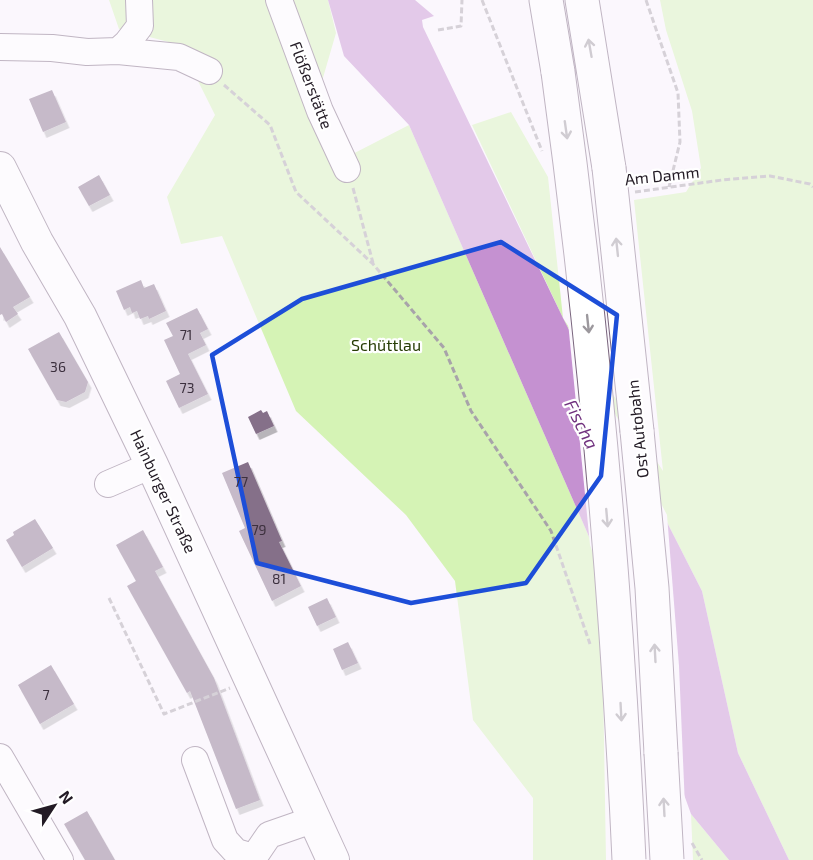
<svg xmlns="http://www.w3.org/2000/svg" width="813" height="860" font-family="'Exo 2',sans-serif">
	<defs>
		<filter id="shadow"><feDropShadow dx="3.5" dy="6" stdDeviation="0" flood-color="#0004"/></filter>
	</defs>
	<rect width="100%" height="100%" fill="#fbf7fd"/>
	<path fill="#d5f3b5" d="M109 0H328L336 33 311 119 339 161 409 125 601 564 606 860H533V798L473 720 455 581 406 515 296 411 222 236 181 244 167 197 215 115 180 45 119 29Z
		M660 0H813V860H789L738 753 702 591 563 318 472 125 511 112 548 177 563 318 663 471 634 200 686 192 701 168 692 111 666 30Z
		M691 814 729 860H693Z"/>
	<path fill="#c591d1" d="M328 0H415L434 16 422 20 423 27 563 318 702 591 738 753 789 860H729L691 814 601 564 409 125 344 56Z"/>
	<path fill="#fbf7fd" d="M568 322 667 515 679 666 685 807 590 545Z"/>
	<path fill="#857089" filter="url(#shadow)" d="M52 90 66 122 43 132 29 99Z
		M99 175 110 195 89 206 78 187Z
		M0 247 30 297 13 307 18 314 6 322 2 314 0 315Z
		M141 280 144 288 154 284 166 311 149 319 148 316 140 319 137 311 132 313 130 307 124 310 116 291Z
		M197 308 208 329 200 333 206 345 188 354 208 394 179 408 166 381 180 374 164 340 173 336 166 323Z
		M59 332 88 382 85 392 66 402 57 400 28 349Z
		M261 410 263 413 267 411 274 426 256 434 248 417Z
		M248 462 282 541 279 542 301 586 272 601 239 531 245 528 222 473Z
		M35 519 53 548 22 567 6 540 14 535 13 532Z
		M143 530 163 567 155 571 214 678 260 800 236 809 190 691 187 693 127 586 136 581 116 545Z
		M327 598 336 617 317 626 308 607Z
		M348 642 358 663 342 670 333 649Z
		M51 665 74 704 40 724 18 685Z
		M87 811 115 860H85L64 824Z"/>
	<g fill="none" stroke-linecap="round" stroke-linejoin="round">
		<g stroke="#79657d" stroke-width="28">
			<path id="minor" d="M279 0 320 111 347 169
				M0 47 52 48 87 52 118 51 179 57 209 71
				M118 51 127 43 140 26 139 0
				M108 484 152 465
				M0 757 60 860
				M195 760 225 840 236 852 253 857
				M252 860 269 835 315 819"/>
		</g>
		<g stroke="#79657d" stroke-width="34">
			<path id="major" d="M0 168 37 242 80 316 152 465 333 860"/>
		</g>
		<g stroke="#79657d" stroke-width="35">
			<path id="highway" d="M546 0 558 72
				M582 0 609 168
				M637 431 652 588 661 753"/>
		</g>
		<path stroke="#a8a3aa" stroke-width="3" stroke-dasharray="6 3" stroke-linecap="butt" d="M482 0 542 151
			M646 0 678 93 680 142 669 187
			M438 30 461 26 462 0
			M224 85 270 125 296 192 373 264 444 348 471 411 551 531 590 644
			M353 188 373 263
			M635 192 722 180 770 176 810 184 813 187
			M109 598 164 714 230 688
			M692 843 702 860"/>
		<use href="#minor" stroke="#fff" stroke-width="26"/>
		<use href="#major" stroke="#fff" stroke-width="32"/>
		<use href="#highway" stroke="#fff" stroke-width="33"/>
		<g stroke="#79657d" stroke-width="35" stroke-linecap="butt">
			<path id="highway-bridge" d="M558 72C594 334 617 596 629 860
				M609 168 637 431
				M661 753 667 860"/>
		</g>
		<use href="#highway-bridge" stroke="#fff" stroke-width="33"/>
	</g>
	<defs><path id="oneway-shaft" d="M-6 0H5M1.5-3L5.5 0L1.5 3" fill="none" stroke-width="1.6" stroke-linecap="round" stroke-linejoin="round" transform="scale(1.5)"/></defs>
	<g stroke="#9c989d">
		<use href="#oneway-shaft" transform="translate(590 48) rotate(-100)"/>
		<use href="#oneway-shaft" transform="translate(566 130) rotate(82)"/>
		<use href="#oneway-shaft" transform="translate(617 247) rotate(-96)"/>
		<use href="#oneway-shaft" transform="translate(588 324) rotate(84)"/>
		<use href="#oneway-shaft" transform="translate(607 518) rotate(85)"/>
		<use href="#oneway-shaft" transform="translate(655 653) rotate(-93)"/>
		<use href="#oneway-shaft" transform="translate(621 712) rotate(87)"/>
		<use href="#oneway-shaft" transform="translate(664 807) rotate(-93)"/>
	</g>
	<path d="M0 0H813V860H0ZM501 242 617 315 601 476 526 583 411 603 257 563 212 355 302 299Z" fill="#fbf7fd" fill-opacity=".55" fill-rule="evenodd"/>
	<path fill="none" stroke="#1d4ed8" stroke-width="4.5" stroke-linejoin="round" d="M501 242 617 315 601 476 526 583 411 603 257 563 212 355 302 299Z"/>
	<g text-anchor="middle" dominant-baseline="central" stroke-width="4.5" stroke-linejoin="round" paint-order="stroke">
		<g font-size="14" fill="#3c303e">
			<text x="186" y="334">71</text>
			<text x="58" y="366">36</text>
			<text x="187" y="387">73</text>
			<text x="241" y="481">77</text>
			<text x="259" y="529">79</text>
			<text x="279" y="578">81</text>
			<text x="46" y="694">7</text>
		</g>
		<g font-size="16" fill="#231b25" stroke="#fff">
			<text transform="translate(312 85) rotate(69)">Flößerstätte</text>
			<text transform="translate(662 175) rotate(-6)">Am Damm</text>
			<text transform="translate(637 429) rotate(-96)">Ost Autobahn</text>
			<text transform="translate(164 491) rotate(65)">Hainburger Straße</text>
		</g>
		<g font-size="16" fill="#273d05" stroke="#fff">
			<text x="386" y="344">Schüttlau</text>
		</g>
		<g font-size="18" font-style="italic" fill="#71327f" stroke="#fff">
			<text transform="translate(582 424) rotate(63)">Fischa</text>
		</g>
	</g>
	<g transform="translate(54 806) rotate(54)" stroke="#ffffff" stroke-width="4.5" paint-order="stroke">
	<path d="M0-4.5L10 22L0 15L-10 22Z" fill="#231b25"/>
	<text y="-9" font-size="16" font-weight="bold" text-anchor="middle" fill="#231b25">N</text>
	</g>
</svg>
